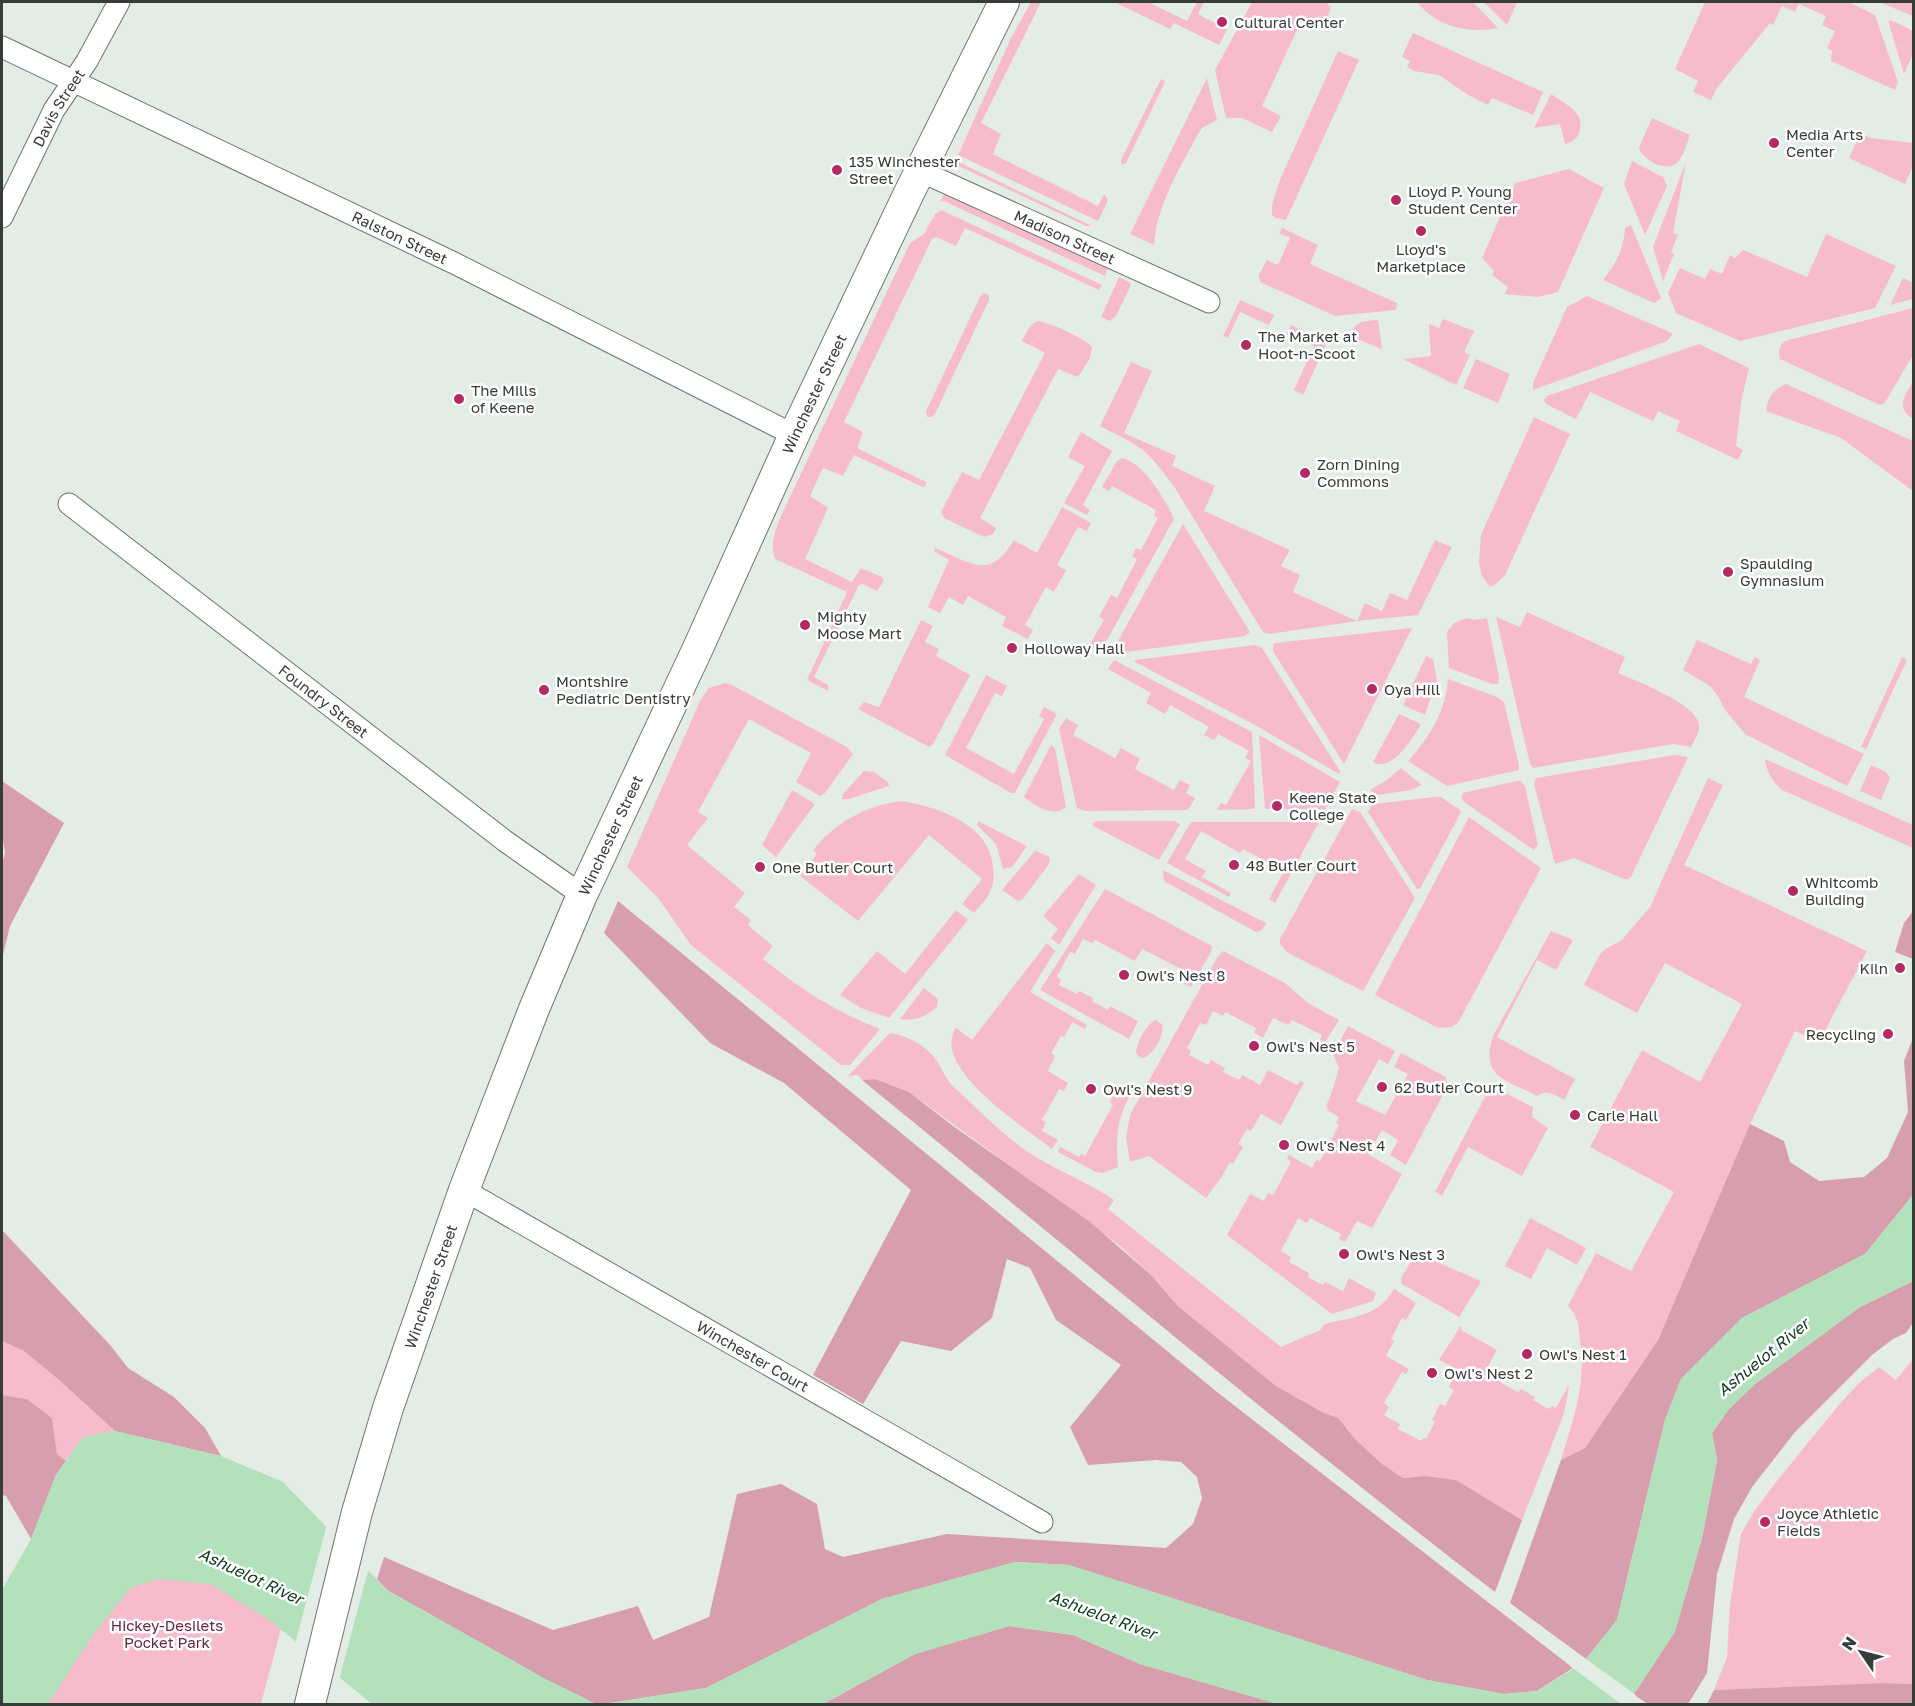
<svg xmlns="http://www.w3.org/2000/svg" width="1915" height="1706" font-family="'Golos Text',sans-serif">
	<rect width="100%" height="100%" fill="#e3ede5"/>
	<path fill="#f6bccc" d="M1031 2H1041L981 123 1001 134 993 154 1098 206 1104 194 1108 200 1098 221 958 155 1011 38Z
		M1114 2H1148L1187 21 1197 2H1204L1198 14 1227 30 1219 45 1174 23 1170 29Z
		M1252 2H1326L1331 8 1323 26 1302 19 1262 106 1281 116 1272 132 1242 118H1226L1215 70Z
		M1417 2H1473L1498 28C1468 34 1437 27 1417 2Z
		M1484 2H1517L1507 25Z
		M1705 2H1849L1875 15 1898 82 1895 90 1831 61 1832 51 1827 48 1835 31 1822 25 1826 16 1799 4 1795 12 1782 6 1773 25 1770 23 1717 88 1711 100 1693 92 1698 81 1675 69Z
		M1879 2H1913V16Z
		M1893 21 1913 31V54L1904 74 1889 24V21Z
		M1413 33 1543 92 1533 115 1492 98 1488 105 1468 95 1439 75 1414 71 1407 67 1410 61 1402 57Z
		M1338 51 1359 60 1286 220 1275 218 1272 215V205L1279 182Z
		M1207 78 1217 120 1202 128 1198 134C1179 170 1157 204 1154 245L1130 234Z
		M1161 79 1165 81 1164 84 1126 163 1122 165 1121 160Z
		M1551 94C1565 104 1587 113 1579 133 1576 140 1572 142 1565 144L1560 124 1534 128Z
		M1652 118 1690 135C1687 143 1684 155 1678 162 1667 174 1641 159 1639 147Z
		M1860 134 1871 138 1913 143V166L1905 184 1849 158Z
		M956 161 1092 226H1086L954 164Z
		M1632 161 1663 177 1667 186 1645 235 1624 184Z
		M1686 162 1673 233 1678 235 1671 252 1674 254 1663 281 1653 247Z
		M1569 169 1604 188 1558 292 1538 297 1505 294 1508 287 1492 275 1494 271 1482 258 1515 183Z
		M945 192 1108 268 1105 276 944 201 940 202Z
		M941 210 1102 285 1099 290 965 228 956 246 936 237 932 239 844 422 863 432 857 448 926 482V485L923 487 854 455 843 476 823 468 810 496 828 508 805 559 852 582 861 568 882 577 884 581 877 591 863 584 859 585 814 677 828 685V691L807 680 847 592 775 559C770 546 775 531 780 518L910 243 924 234 935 214Z
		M1631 225 1661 298 1654 303 1603 280C1616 264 1624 248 1625 228Z
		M1282 228 1318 245 1310 264 1397 303 1396 310 1335 316 1260 282 1259 275 1267 260 1278 265 1290 238 1279 233Z
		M1826 234 1896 266 1875 308 1740 341 1676 313 1668 293 1680 268 1705 279 1710 269 1722 274 1730 255 1735 258 1743 250 1807 277Z
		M1119 277 1129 282 1131 285 1116 316 1110 321 1101 317Z
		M1903 278 1913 283V299L1890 305Z
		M983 293 989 295V300L936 412 932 417H927L926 411 980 297Z
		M1587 296 1672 333V335L1667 341 1533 390V383L1567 307Z
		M1240 300 1274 315 1269 325 1240 312 1228 338 1223 336Z
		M1913 308V355L1884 404 1880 405 1780 359C1778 352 1779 346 1785 341Z
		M1443 319 1474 331 1464 352 1470 355 1456 385 1403 359 1431 356 1429 324 1439 328Z
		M1378 320 1382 349 1355 338 1352 333C1355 320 1367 321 1378 320Z
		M1037 321C1049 322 1084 338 1092 347L1090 358 1078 377 1058 369 980 518 996 528 993 534 984 537 944 518 941 512 962 472 979 480 1045 353 1022 341 1030 326Z
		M1291 325 1327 342 1303 395 1294 390 1314 346 1287 334Z
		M1699 344 1749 368 1741 402 1736 446 1743 450 1738 460 1676 431 1680 421 1658 411 1653 421 1590 392 1576 419 1546 404 1544 400 1547 396Z
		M1476 359 1510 374 1498 403 1463 388Z
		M1131 362 1152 371 1124 433 1176 456 1172 466 1215 486 1204 511 1290 550 1281 566 1300 575 1293 592 1357 621 1365 603 1382 611 1390 593 1407 600 1435 540 1452 547 1418 615 1357 621 1270 634 1263 632 1175 488C1166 476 1156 462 1145 452 1132 441 1115 434 1100 426Z
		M1913 382V419C1896 409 1904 395 1913 382Z
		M1786 384 1913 441V491L1841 438 1766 411C1768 397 1773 390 1786 384Z
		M1534 417 1570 434 1505 575 1496 584 1490 587 1482 576 1479 563 1481 535Z
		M1081 432 1112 451 1083 505 1090 510 1087 515 1064 503 1085 466 1068 457Z
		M1122 458C1144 463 1165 499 1174 519L1106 642 1102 647 1096 649 1089 646 1104 620 1099 617 1111 595 1117 598 1137 559 1132 556 1136 548 1141 550 1158 518 1154 516 1156 510 1112 486 1109 491 1102 487 1117 461Z
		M1062 507 1091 523 1087 531 1078 527 1057 565 1066 570 1054 592 1046 587 1025 625 1033 630 1028 639 1002 626 1006 617 968 596 963 605 949 597 940 613 928 607 949 560 934 551 935 548C970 562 989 582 1014 540L1037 553Z
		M1183 524 1250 632 1245 636 1126 652 1120 647 1119 639Z
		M1527 612 1625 657 1618 673C1636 681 1698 704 1699 725 1700 732 1694 740 1691 747L1673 744 1533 768 1530 764 1496 617 1520 627Z
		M1467 618 1474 620 1487 618 1499 677 1498 684H1492L1449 668 1447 632 1454 623Z
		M921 620 933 626 925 642 939 649 936 656 970 675 933 744 929 747 858 709 864 702 879 707Z
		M1412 628 1344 764 1273 651V645L1275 643Z
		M1697 640 1751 664 1755 657 1760 660 1744 697 1864 754 1847 786 1745 734 1725 710 1718 696 1710 686 1683 670Z
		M1255 645 1262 648 1340 771 1339 774 1255 725 1135 662V660Z
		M1426 656 1433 659 1437 680 1425 715 1403 705Z
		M1902 657 1907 660 1866 749 1861 747Z
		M1114 660 1252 732 1255 807 1253 809 1217 810 1221 803 1226 805 1251 761 1245 758 1249 751 1218 734 1214 740 1204 735 1209 727 1170 705 1165 714 1146 703 1151 693 1108 669Z
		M986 675 1007 686 1002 696 995 693 966 748 1014 774 1044 719 1039 716 1044 707 1057 714 1015 793H1011L945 755Z
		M1448 679 1497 697 1504 702 1519 766V770L1447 786 1408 761C1429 738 1446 711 1448 679Z
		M725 683 732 685 847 747 853 754 825 793 820 796 796 782 811 753 749 719 698 812 708 818 687 845 745 893 734 907 751 920 748 925 773 946 763 959C802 990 834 1011 880 1029L850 1065H841L691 945 658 898 627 867 701 699 709 688Z
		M1399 714 1421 724C1413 738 1392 773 1373 762Z
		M1066 718 1078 725 1073 735 1115 758 1121 748 1140 759 1135 769 1174 790 1180 780 1190 785 1186 793 1195 798 1188 810 1085 811 1077 808 1059 729Z
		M1259 735 1340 782 1325 809H1265Z
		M1051 745 1055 748 1066 807C1053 818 1035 806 1024 797Z
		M1675 755 1688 757 1631 877 1628 879H1624L1574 858 1555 864 1534 784 1536 778Z
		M1765 759 1913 825V848L1782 790C1772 781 1767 773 1765 759Z
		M1871 765 1886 772 1890 778 1881 800 1860 791Z
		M1401 768 1422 785 1411 790 1377 795 1370 790 1387 780Z
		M864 771 874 772 888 782 889 786 849 799H842L843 794Z
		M1708 778 1723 785 1684 865 1867 951 1819 1042 1795 1031 1750 1124 1658 1340 1585 1448 1561 1460C1574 1416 1586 1387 1580 1340 1579 1326 1578 1316 1568 1306L1596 1253 1631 1271 1674 1192 1590 1147 1642 1050 1700 1082 1742 1004 1665 963 1637 1013 1584 985 1599 956 1604 950 1622 940 1650 907Z
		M1517 781H1521L1525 787 1538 845 1534 850 1464 802 1461 798 1463 793 1467 792Z
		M792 790 815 804 776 857 762 845Z
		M1434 797H1441L1460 810 1461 812 1420 889H1417L1368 812 1371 806 1374 804Z
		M901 801C935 806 991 824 993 867 994 875 994 883 991 890 987 899 980 906 974 913L962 904 982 879 929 835 858 921 800 876 817 854 813 850C836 822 865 806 901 801Z
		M1352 809 1360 812 1415 898 1363 991 1288 953 1280 944V939Z
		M1469 817 1541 868 1458 1023 1451 1027 1438 1028 1375 995Z
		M978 821 1027 846 1012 867 1003 869 996 844 977 825Z
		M1096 821H1174L1180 824 1159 860 1095 827 1092 824Z
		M1191 822H1319L1275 903 1269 899 1284 871 1243 849 1240 853 1201 831 1185 859 1206 871 1202 877 1231 893 1229 897 1167 863Z
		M1035 851 1048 856 1050 859 1049 864 1023 899 1018 901 1002 890Z
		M1163 870 1266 923 1262 930 1257 932 1254 931 1164 881Z
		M1079 874 1096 885 1059 945 1051 938 1058 929 1043 916Z
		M1105 889 1212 946 1211 952 1191 987 1184 984 1189 973 1142 949 1135 961 1095 940 1092 943 1083 939 1075 954 1070 952 1057 977 1061 980 1059 985 1077 994 1079 991 1093 998 1092 1001 1108 1010 1110 1006 1138 1021 1129 1039 1040 990Z
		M956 910 968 920 889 1018 861 1008 840 995 877 951 905 974Z
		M1551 931 1573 940 1556 970 1537 960 1497 1037 1575 1079 1564 1100C1555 1095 1547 1089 1537 1096 1506 1079 1480 1079 1493 1036Z
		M1047 943 1055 951 1030 992 1087 1025 1085 1029 1072 1022 1064 1037 1061 1036 1051 1053 1055 1056 1048 1071 1068 1083 1064 1091 1059 1089 1042 1120 1046 1122 1042 1131 1058 1140 1052 1149C1026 1128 929 1067 956 1028L972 1040Z
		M1223 951 1285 983 1308 1003 1339 1020 1324 1044 1319 1042 1322 1035 1292 1020 1288 1025 1273 1018 1263 1038 1254 1033 1256 1028 1225 1012 1223 1016 1213 1011 1206 1025 1200 1023 1187 1048 1191 1051 1189 1055 1208 1065 1211 1060 1225 1068 1223 1072 1239 1080 1242 1075 1260 1085 1268 1070 1297 1085 1300 1081 1304 1083 1281 1125 1261 1114 1251 1131 1247 1129 1238 1144 1243 1147 1233 1164 1230 1162 1221 1178 1206 1198 1149 1156 1130 1162 1126 1138 1130 1115 1218 956Z
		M924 988 938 999 937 1007C926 1016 915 1022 900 1019Z
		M1155 1020 1162 1024C1165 1034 1153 1058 1141 1058L1136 1053C1137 1042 1146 1025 1155 1020Z
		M1348 1026 1395 1051 1388 1064 1379 1059 1356 1101 1385 1115 1408 1074 1394 1067 1401 1053 1446 1077 1447 1087 1406 1165 1390 1155 1398 1140 1382 1130 1368 1154 1402 1174 1372 1228 1357 1221 1345 1242 1339 1239 1341 1234 1310 1218 1307 1223 1298 1218 1281 1251 1291 1257 1289 1262 1309 1273 1308 1277 1323 1285 1325 1282 1343 1291 1349 1278 1376 1293 1373 1301 1332 1314 1227 1235 1250 1194 1264 1201 1268 1193 1273 1195 1291 1162 1287 1159 1289 1155 1312 1168 1316 1160 1320 1161 1339 1125 1336 1123 1339 1117 1327 1110 1328 1107 1326 1106C1332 1094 1335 1081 1339 1068L1333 1054Z
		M890 1033C907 1036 922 1043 934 1057 941 1066 945 1079 954 1087 981 1112 1009 1142 1041 1160 1065 1174 1091 1184 1114 1200L1108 1209 1281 1347 1320 1330 1325 1324C1353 1317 1379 1316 1394 1289L1416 1303 1406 1320 1402 1318 1391 1339 1394 1341 1386 1356 1409 1369 1406 1374 1402 1372 1384 1403 1389 1407 1384 1415 1400 1424 1398 1429 1421 1441 1423 1438 1426 1439 1435 1422 1432 1420 1440 1404 1445 1406 1454 1390 1449 1387 1458 1370 1439 1360 1460 1327H1462L1461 1330 1497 1350 1486 1370 1502 1379 1501 1383 1518 1392 1521 1389 1535 1397 1533 1400 1549 1409 1552 1406 1556 1408 1569 1385 1566 1404 1562 1419 1522 1520 1456 1480 1426 1476 1403 1478 1382 1464 1355 1439 1338 1418 1322 1412 1276 1386 1178 1306 1151 1275 1120 1246 909 1092 875 1079 862 1080 858 1075 848 1076Z
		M1118 1086 1131 1094C1116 1121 1116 1136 1118 1167L1103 1173 1096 1172 1058 1152 1060 1147 1079 1157 1081 1154 1085 1156 1113 1105 1110 1102Z
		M1495 1088 1533 1107 1532 1117 1548 1128 1522 1176 1468 1147 1442 1196 1435 1192 1487 1093 1490 1089Z
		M1530 1218 1586 1248 1577 1265 1547 1248 1531 1279 1505 1266Z
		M1416 1253 1481 1281 1459 1317 1402 1284 1401 1278Z
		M2 1341 24 1351 59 1380 115 1431 83 1437 66 1461 57 1454 52 1418 27 1399 2 1395Z
		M1913 1359V1684L1883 1683 1714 1690 1727 1657 1730 1604 1741 1534 1755 1510 1776 1482 1838 1406 1859 1383 1879 1367 1896 1380Z
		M188 1561 282 1625 261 1704H38L93 1605Z"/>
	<path fill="#d79eae" d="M2 781 64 823 10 926 2 959V864L5 853 2 834Z
		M618 901 1222 1396 1573 1668 1537 1691 1504 1694 1427 1680 1069 1565 1015 1562 882 1599 706 1688 604 1704H596L547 1680 387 1590 377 1579 384 1557 553 1630 638 1606 653 1640 709 1617 737 1494 781 1484 817 1504 825 1549 843 1557 947 1534 1166 1548 1193 1524 1202 1498 1197 1477 1181 1462 1156 1460 1088 1465 1070 1427 1121 1365 1056 1320 1030 1268 1007 1259 992 1318 951 1351 901 1341 863 1404 813 1375 911 1190 784 1083 710 1043 604 933Z
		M1913 911V959L1895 952 1904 923Z
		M1913 1038V1195L1865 1254 1742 1318 1681 1379 1665 1420 1617 1620 1586 1659 1510 1603 1561 1460 1585 1448 1658 1340 1750 1124 1784 1141 1790 1162 1819 1181 1864 1177 1887 1158 1908 1112 1904 1061Z
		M875 1079 909 1092 953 1126 1090 1222 1151 1275 1178 1306 1276 1386 1322 1412 1338 1418 1355 1439 1382 1464 1403 1478 1426 1476 1456 1480 1522 1520 1495 1592C1280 1427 1073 1252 862 1080Z
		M2 1230 111 1346 128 1368 174 1397 205 1428 221 1456 115 1431 59 1380 24 1351 2 1341Z
		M1913 1281V1323L1906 1333 1893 1339 1872 1355 1795 1432 1752 1487 1734 1519 1717 1574 1707 1673 1688 1704H1648L1633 1694 1675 1631 1702 1538 1717 1460 1712 1433 1729 1409 1755 1384 1860 1307Z
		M2 1395 27 1399 52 1418 57 1454 66 1461 56 1475 31 1539 6 1496 2 1495Z
		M1009 1626 1073 1635 1140 1664 1278 1704H823L915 1654Z
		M1883 1683 1913 1684V1704H1707L1714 1690Z"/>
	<path fill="#b3e1bb" d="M1913 1195V1281L1860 1307 1755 1384 1729 1409 1712 1433 1717 1460 1702 1538 1675 1632 1637 1690 1622 1704H1278L1140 1664 1073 1635 1009 1626 915 1654 823 1704H604L706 1688 882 1599 1015 1562 1069 1565 1427 1680 1504 1694 1537 1691 1583 1663 1617 1620 1665 1420 1681 1379 1742 1318 1865 1254Z
		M115 1431 221 1456 283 1482 387 1590 547 1680 596 1704H372L268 1619 210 1584 158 1579 132 1587 115 1607 93 1635 48 1704H2V1590L31 1539 56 1475 83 1437Z"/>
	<path fill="#e3ede5" d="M327 1524 369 1567 339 1680 295 1644Z
		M1583 1657 1586 1659 1636 1695 1626 1704H1621L1570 1666Z"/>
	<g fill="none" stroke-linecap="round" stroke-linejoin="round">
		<g stroke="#6d766e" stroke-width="23">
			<g id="street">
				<path id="s1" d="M2 47 454 263 794 435"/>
				<path id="s2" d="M920 171 1209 302"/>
				<path id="s3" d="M2 217 54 110 87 61 119 2"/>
				<path id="s4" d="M69 504 505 841 582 895"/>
				<path id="s5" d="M464 1190 1042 1522"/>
			</g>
		</g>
		<g stroke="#6d766e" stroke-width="32">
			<g id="secondary">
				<path id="s6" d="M310 1704 357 1512 388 1408 464 1190 534 1009 582 895 698 648 794 435 909 193 1004 2"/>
			</g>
		</g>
		<use href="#street" stroke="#fff" stroke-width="21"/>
		<use href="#secondary" stroke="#fff" stroke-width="30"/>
	</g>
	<g fill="#b52963" stroke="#fff" stroke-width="2">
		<circle cx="1222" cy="22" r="6"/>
		<circle cx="1774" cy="143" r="6"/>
		<circle cx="837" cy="170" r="6"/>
		<circle cx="1396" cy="200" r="6"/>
		<circle cx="1421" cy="231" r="6"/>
		<circle cx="1246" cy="345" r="6"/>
		<circle cx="459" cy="399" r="6"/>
		<circle cx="1305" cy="473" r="6"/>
		<circle cx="1728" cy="572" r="6"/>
		<circle cx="805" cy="625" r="6"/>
		<circle cx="1012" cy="648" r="6"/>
		<circle cx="1372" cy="689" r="6"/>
		<circle cx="544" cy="690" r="6"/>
		<circle cx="1277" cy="806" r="6"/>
		<circle cx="1234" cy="865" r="6"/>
		<circle cx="760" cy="867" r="6"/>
		<circle cx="1793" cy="891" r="6"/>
		<circle cx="1900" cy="968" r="6"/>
		<circle cx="1124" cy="975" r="6"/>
		<circle cx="1888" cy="1034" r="6"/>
		<circle cx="1254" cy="1046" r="6"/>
		<circle cx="1382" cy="1087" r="6"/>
		<circle cx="1091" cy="1089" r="6"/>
		<circle cx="1575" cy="1115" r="6"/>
		<circle cx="1284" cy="1145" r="6"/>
		<circle cx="1344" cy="1254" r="6"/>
		<circle cx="1527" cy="1354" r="6"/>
		<circle cx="1432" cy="1373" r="6"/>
		<circle cx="1765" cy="1522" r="6"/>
	</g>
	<g text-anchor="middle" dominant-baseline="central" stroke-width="5" stroke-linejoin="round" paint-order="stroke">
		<g font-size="15" fill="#383c39" stroke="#fff" text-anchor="start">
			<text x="1234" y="22">Cultural Center</text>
			<text x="1786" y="134">Media Arts<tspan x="1786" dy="17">Center</tspan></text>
			<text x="849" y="161">135 Winchester<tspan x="849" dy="17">Street</tspan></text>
			<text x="1408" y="191">Lloyd P. Young<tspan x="1408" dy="17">Student Center</tspan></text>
			<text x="1421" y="249" text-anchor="middle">Lloyd's<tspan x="1421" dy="17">Marketplace</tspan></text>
			<text x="1258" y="336">The Market at<tspan x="1258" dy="17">Hoot-n-Scoot</tspan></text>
			<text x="471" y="390">The Mills<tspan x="471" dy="17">of Keene</tspan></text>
			<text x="1317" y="464">Zorn Dining<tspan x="1317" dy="17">Commons</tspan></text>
			<text x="1740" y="563">Spaulding<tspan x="1740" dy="17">Gymnasium</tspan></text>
			<text x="817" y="616">Mighty<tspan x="817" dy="17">Moose Mart</tspan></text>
			<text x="1024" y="648">Holloway Hall</text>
			<text x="556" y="681">Montshire<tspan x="556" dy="17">Pediatric Dentistry</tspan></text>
			<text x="1384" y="689">Oya Hill</text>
			<text x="1289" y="797">Keene State<tspan x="1289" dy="17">College</tspan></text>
			<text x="1246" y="865">48 Butler Court</text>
			<text x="772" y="867">One Butler Court</text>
			<text x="1805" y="882">Whitcomb<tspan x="1805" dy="17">Building</tspan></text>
			<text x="1888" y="968" text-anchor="end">Kiln</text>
			<text x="1136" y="975">Owl's Nest 8</text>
			<text x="1876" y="1034" text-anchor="end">Recycling</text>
			<text x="1266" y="1046">Owl's Nest 5</text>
			<text x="1394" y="1087">62 Butler Court</text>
			<text x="1103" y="1089">Owl's Nest 9</text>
			<text x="1587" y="1115">Carle Hall</text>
			<text x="1296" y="1145">Owl's Nest 4</text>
			<text x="1356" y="1254">Owl's Nest 3</text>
			<text x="1539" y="1354">Owl's Nest 1</text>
			<text x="1444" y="1373">Owl's Nest 2</text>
			<text x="1777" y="1513">Joyce Athletic<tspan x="1777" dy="17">Fields</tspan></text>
		</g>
		<g font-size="15" fill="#383c39" stroke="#fff">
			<text stroke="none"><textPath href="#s3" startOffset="123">Davis Street</textPath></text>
			<text stroke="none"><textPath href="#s2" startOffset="159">Madison Street</textPath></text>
			<text stroke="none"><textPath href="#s1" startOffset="441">Ralston Street</textPath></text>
			<text stroke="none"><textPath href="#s6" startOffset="1407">Winchester Street</textPath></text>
			<text stroke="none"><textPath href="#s4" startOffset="322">Foundry Street</textPath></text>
			<text stroke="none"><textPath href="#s6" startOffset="921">Winchester Street</textPath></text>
			<text stroke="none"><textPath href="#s6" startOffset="435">Winchester Street</textPath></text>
			<text stroke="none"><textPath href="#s5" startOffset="333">Winchester Court</textPath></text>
		</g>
		<g font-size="15" fill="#69253d" stroke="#fff">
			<text x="167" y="1625">Hickey-Desilets<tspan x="167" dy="17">Pocket Park</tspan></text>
		</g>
		<g font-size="16" font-style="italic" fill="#083c19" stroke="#fff">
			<text transform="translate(1763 1357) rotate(-39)">Ashuelot River</text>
			<text transform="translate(251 1576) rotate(25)">Ashuelot River</text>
			<text transform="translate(1103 1615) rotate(20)">Ashuelot River</text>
		</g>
	</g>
	<rect width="1915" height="1706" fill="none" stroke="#383c39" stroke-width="6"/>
	<g transform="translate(1861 1652) rotate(305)" stroke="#ffffff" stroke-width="4.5" paint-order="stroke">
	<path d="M0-4.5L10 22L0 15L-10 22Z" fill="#383c39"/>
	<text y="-9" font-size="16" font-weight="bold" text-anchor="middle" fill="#383c39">N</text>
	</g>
</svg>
